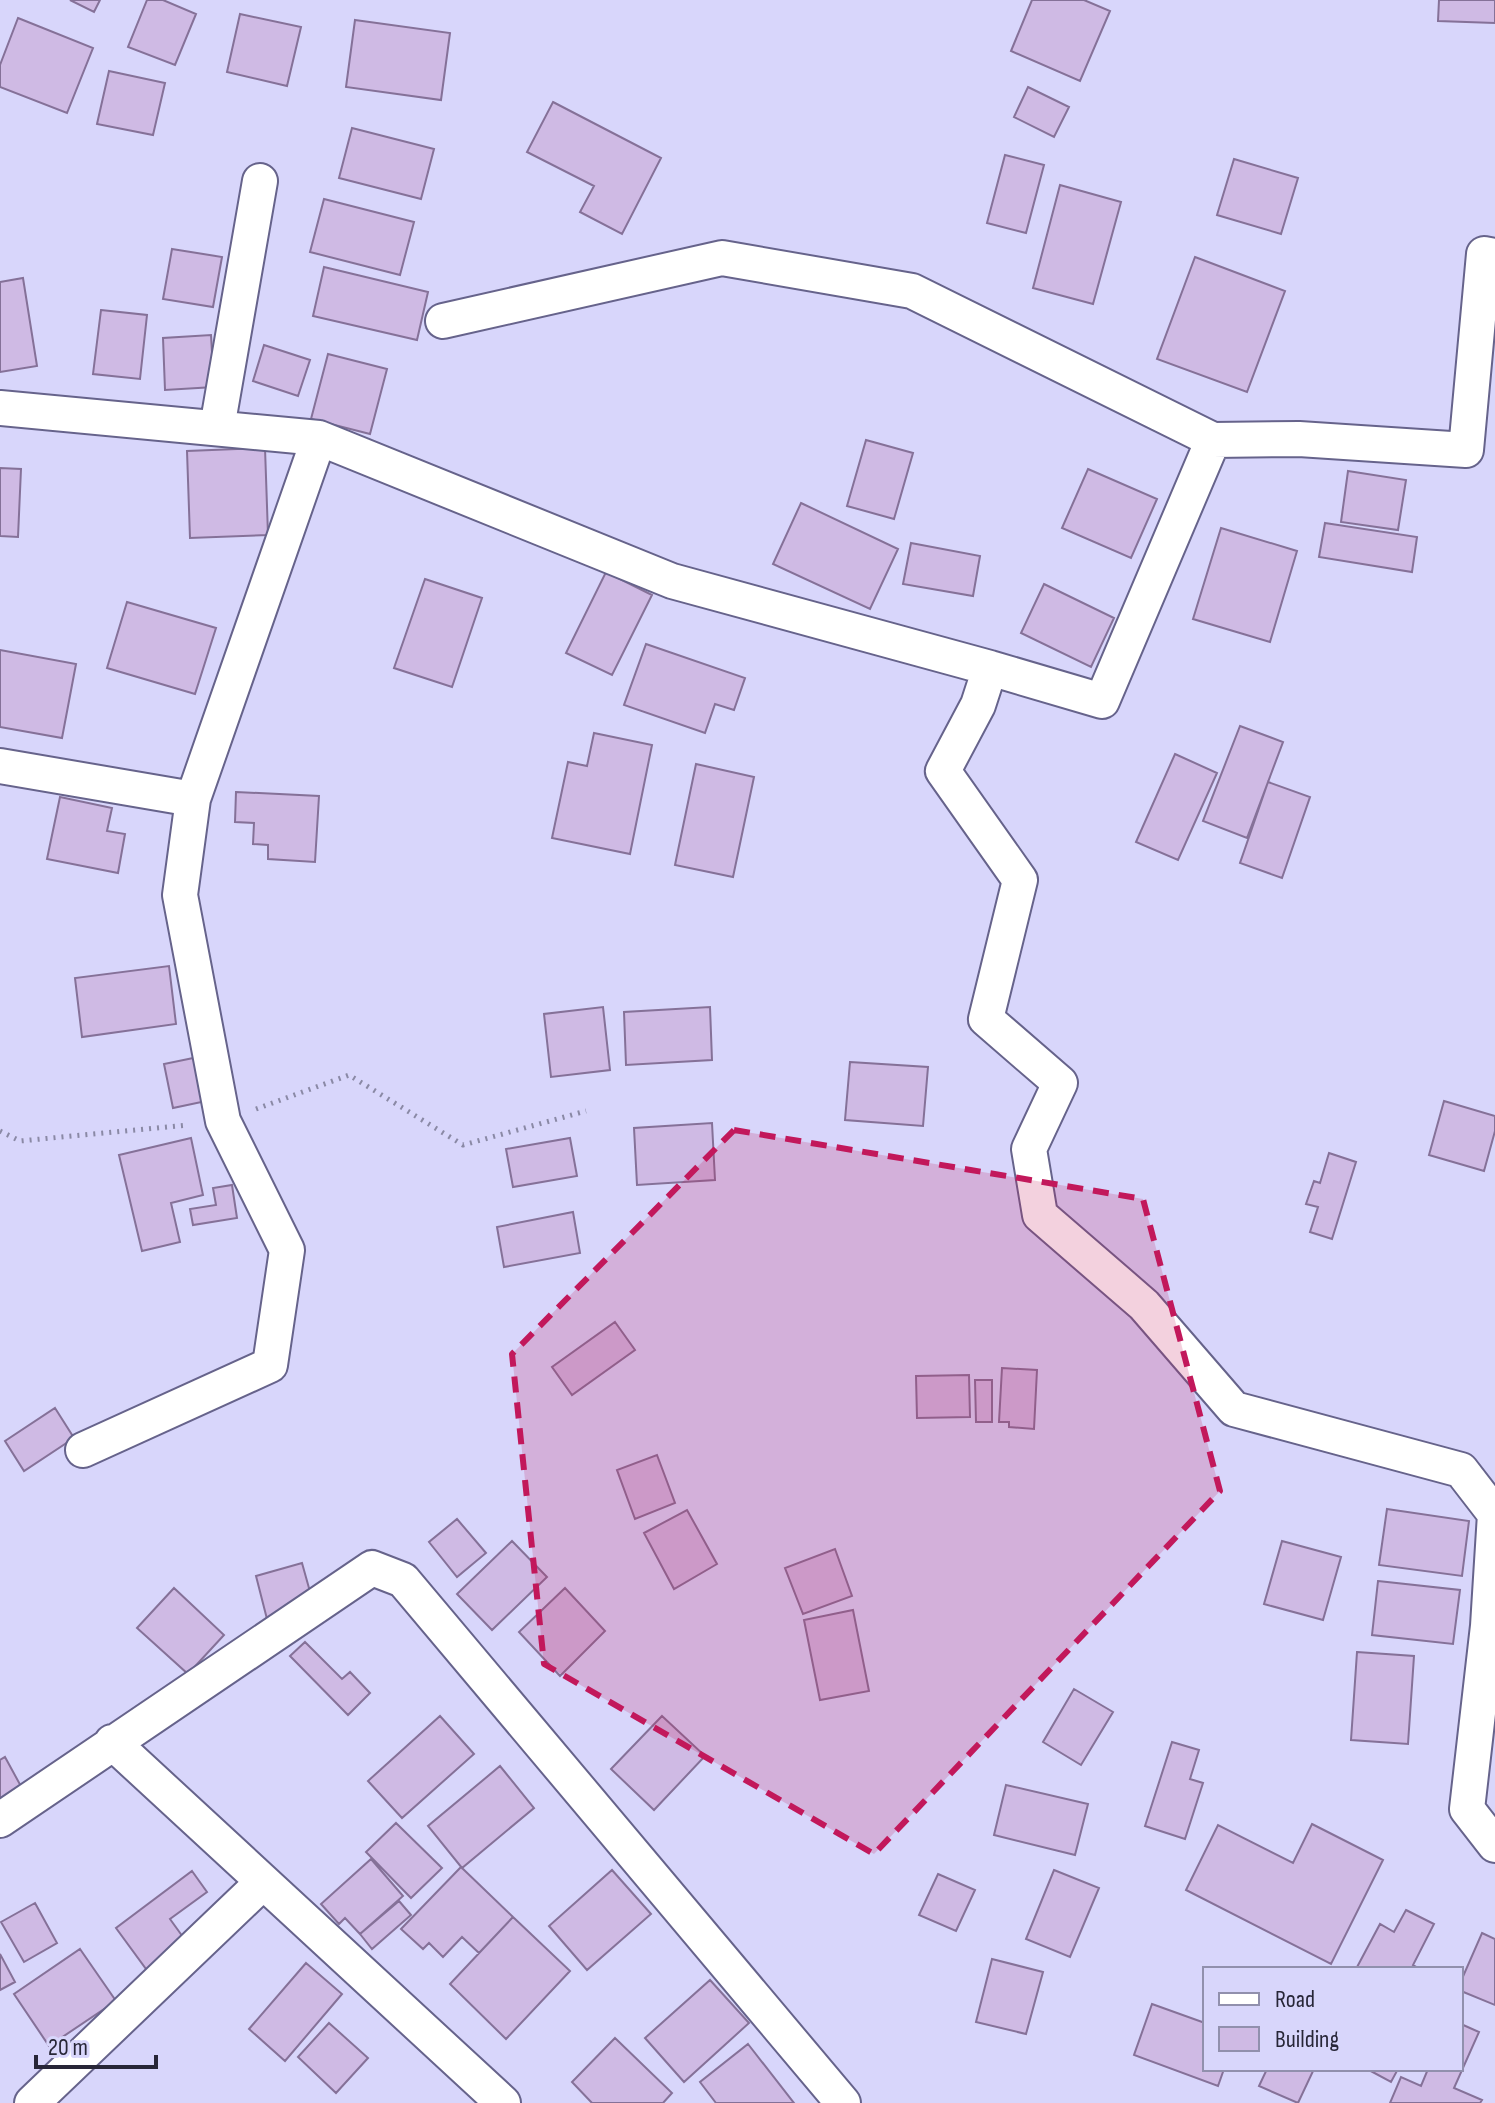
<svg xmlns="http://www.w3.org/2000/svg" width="1495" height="2103" font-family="'Sofia Sans Condensed',sans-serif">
	<rect width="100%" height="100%" fill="#d8d6fb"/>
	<path fill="#cfbae4" stroke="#857198" stroke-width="2" d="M70 0H100L94 12Z
		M147 0H163L196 14 175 65 128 47Z
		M1032 0H1084L1110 11 1080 81 1011 51Z
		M1439 0H1495V23L1438 21Z
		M240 14 301 27 287 86 227 72Z
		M18 18 93 48 67 113 0 87V65Z
		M355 20 450 33 441 100 346 87Z
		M109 71 165 83 153 135 97 124Z
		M1028 87 1069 107 1054 137 1014 117Z
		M553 102 661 158 622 234 580 212 594 186 527 152Z
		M352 128 434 149 421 199 339 178Z
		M1005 155 1044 165 1026 233 987 223Z
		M1234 159 1298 178 1281 234 1217 215Z
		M1060 185 1121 202 1093 304 1033 288Z
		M324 199 414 222 400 275 310 252Z
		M172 249 222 257 213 307 163 299Z
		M1195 257 1285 291 1247 392 1157 359Z
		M324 267 428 292 417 340 313 316Z
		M23 278 37 366 0 372V282Z
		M101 310 147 315 140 379 93 374Z
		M211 335 214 387 165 390 163 338Z
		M264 345 310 360 298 396 253 381Z
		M328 354 387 369 370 434 311 419Z
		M866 440 913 453 894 519 847 506Z
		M265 448 268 535 190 538 187 451Z
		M0 468 21 469 18 537 0 536Z
		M1088 469 1157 499 1131 558 1062 528Z
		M1348 471 1406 480 1398 530 1341 522Z
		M801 503 898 549 870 609 773 564Z
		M1325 523 1417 537 1412 572 1319 557Z
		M1221 528 1297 551 1270 642 1193 619Z
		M911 543 980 556 973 596 903 584Z
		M606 572 652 595 612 675 566 653Z
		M425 579 482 598 452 687 394 668Z
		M1044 584 1114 618 1091 667 1021 633Z
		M127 602 216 628 195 694 107 668Z
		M646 644 745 678 734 710 715 704 705 733 624 705Z
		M0 650 76 664 62 738 0 727Z
		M1240 726 1283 742 1247 838 1203 821Z
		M594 733 652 745 630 854 552 838 568 762 587 766Z
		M1175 754 1217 773 1178 860 1136 842Z
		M696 764 754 777 733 877 675 865Z
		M1268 782 1310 797 1282 878 1240 863Z
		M236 792 319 796 315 862 268 859V845L253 844 254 823 235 822Z
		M60 797 112 808 107 831 125 834 118 873 47 859Z
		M169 966 176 1024 82 1037 75 978Z
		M603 1007 610 1070 551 1077 544 1014Z
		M710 1007 712 1060 626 1065 624 1012Z
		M203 1056 211 1100 173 1108 164 1064Z
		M850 1062 928 1067 923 1126 845 1120Z
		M1444 1101 1495 1116V1131L1484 1171 1429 1155Z
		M712 1123 715 1180 637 1185 634 1128Z
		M191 1138 203 1195 171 1203 180 1242 142 1251 119 1155Z
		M570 1138 577 1176 513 1187 506 1149Z
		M1329 1153 1356 1162 1332 1239 1310 1232 1318 1207 1306 1204 1314 1181 1320 1183Z
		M232 1185 237 1218 193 1225 190 1209 216 1205 213 1188Z
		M573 1212 580 1253 504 1267 497 1227Z
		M615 1322 635 1350 572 1395 552 1367Z
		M1002 1368 1037 1370 1034 1429 1009 1427V1422H999Z
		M969 1375 970 1417 917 1418 916 1376Z
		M975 1380H992V1422H976Z
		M55 1408 74 1438 24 1471 5 1441Z
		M657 1455 675 1503 635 1519 617 1470Z
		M1387 1509 1469 1521 1462 1576 1379 1565Z
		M687 1510 717 1564 674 1589 644 1533Z
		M457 1519 486 1553 457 1577 429 1542Z
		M512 1541 547 1577 492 1630 457 1594Z
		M1282 1541 1341 1557 1323 1620 1264 1604Z
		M835 1549 852 1596 803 1614 785 1568Z
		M302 1563 314 1606 267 1619 256 1576Z
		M1378 1581 1460 1590 1453 1644 1372 1635Z
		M174 1588 224 1635 188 1674 137 1628Z
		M565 1588 605 1631 560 1676 519 1632Z
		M853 1610 869 1691 820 1700 804 1620Z
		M305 1642 342 1679 350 1672 370 1693 348 1715 290 1656Z
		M1357 1652 1414 1656 1408 1744 1351 1740Z
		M1074 1689 1113 1712 1081 1765 1043 1742Z
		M440 1716 474 1754 402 1818 368 1781Z
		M662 1716 705 1756 654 1810 611 1769Z
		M1172 1742 1199 1750 1190 1779 1203 1783 1185 1839 1145 1826Z
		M5 1757 35 1812 0 1832V1760Z
		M500 1766 534 1808 462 1868 428 1826Z
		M1006 1785 1088 1804 1075 1855 994 1835Z
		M396 1823 442 1868 411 1898 366 1852Z
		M1312 1824 1383 1860 1331 1964 1186 1890 1218 1825 1293 1863Z
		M371 1859 403 1896 360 1934 345 1918 339 1924 321 1904Z
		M461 1867 513 1917 479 1953 462 1937 443 1957 429 1943 423 1949 401 1929Z
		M612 1870 651 1914 587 1970 549 1926Z
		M1054 1870 1099 1888 1070 1957 1026 1939Z
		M192 1871 207 1892 170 1919 188 1944 149 1973 116 1928Z
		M938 1874 975 1890 956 1931 919 1915Z
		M399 1901 411 1915 372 1949 360 1934Z
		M35 1903 57 1943 24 1962 1 1922Z
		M1406 1910 1434 1924 1413 1965 1420 1969H1356L1380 1924 1394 1932Z
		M513 1917 570 1971 506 2039 450 1984Z
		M1482 1933 1495 1939V2005L1461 1991V1981Z
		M80 1949 116 2001 49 2046 14 1994Z
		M0 1954 15 1982 0 1990Z
		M992 1959 1043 1972 1026 2034 976 2022Z
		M306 1963 342 1994 285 2061 249 2029Z
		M710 1980 749 2023 684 2082 645 2038Z
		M1152 2004 1205 2023V2069H1224L1218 2086 1134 2055Z
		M329 2023 368 2058 336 2093 298 2057Z
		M1461 2024 1479 2032 1454 2088 1482 2100 1480 2103H1390L1401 2077 1421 2086 1428 2069H1461Z
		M615 2038 672 2093 663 2103H592L572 2082Z
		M748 2044 794 2103H716L700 2082Z
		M1267 2069H1314L1298 2103 1259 2086Z
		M1367 2069H1398L1391 2082Z"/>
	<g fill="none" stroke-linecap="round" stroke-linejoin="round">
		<g stroke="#66638b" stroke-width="38">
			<path id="street" d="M1495 256 1484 254 1466 450 1299 439 1213 440 1102 701 990 668 978 705 943 771 1020 880 986 1019 1060 1083 1029 1149 1040 1215 1144 1305 1234 1409 1461 1470 1495 1514 1488 1626 1467 1809 1495 1845
				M443 321 722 258 912 291 1213 440
				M0 408 319 438 193 799 180 895 223 1121 287 1250 270 1365 83 1450
				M217 428 260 181
				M319 438 672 581 990 668
				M0 766 193 799
				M112 1742 503 2103
				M0 1820 372 1568 403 1580 843 2103
				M32 2103 263 1882"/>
		</g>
		<path stroke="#8a89a5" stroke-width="5" stroke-dasharray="2 6" stroke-linecap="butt" d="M256 1109 349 1075 463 1145 586 1111
			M0 1131 20 1141 188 1125"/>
		<use href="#street" stroke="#fff" stroke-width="34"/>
	</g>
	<path fill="#c2185b" fill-opacity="0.2" stroke="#c2185b" stroke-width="6" stroke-dasharray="16 10" stroke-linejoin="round" d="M734 1130 1143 1199 1220 1491 874 1854 544 1664 512 1354Z"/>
	<rect x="1203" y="1967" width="260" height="104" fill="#d8d6fb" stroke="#9190ad" stroke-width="2"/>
	<rect x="1219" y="1993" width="40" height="12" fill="#ffffff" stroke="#9190ad" stroke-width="2"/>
	<text x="1275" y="2007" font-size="24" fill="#272637">Road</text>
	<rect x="1219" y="2027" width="40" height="24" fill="#cfbae4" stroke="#9190ad" stroke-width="2"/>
	<text x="1275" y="2047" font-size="24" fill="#272637">Building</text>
	<path d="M36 2055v12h120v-12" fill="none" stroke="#272637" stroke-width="4"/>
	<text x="48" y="2055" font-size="24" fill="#272637" stroke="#d8d6fb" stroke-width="6" paint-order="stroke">20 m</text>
</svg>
